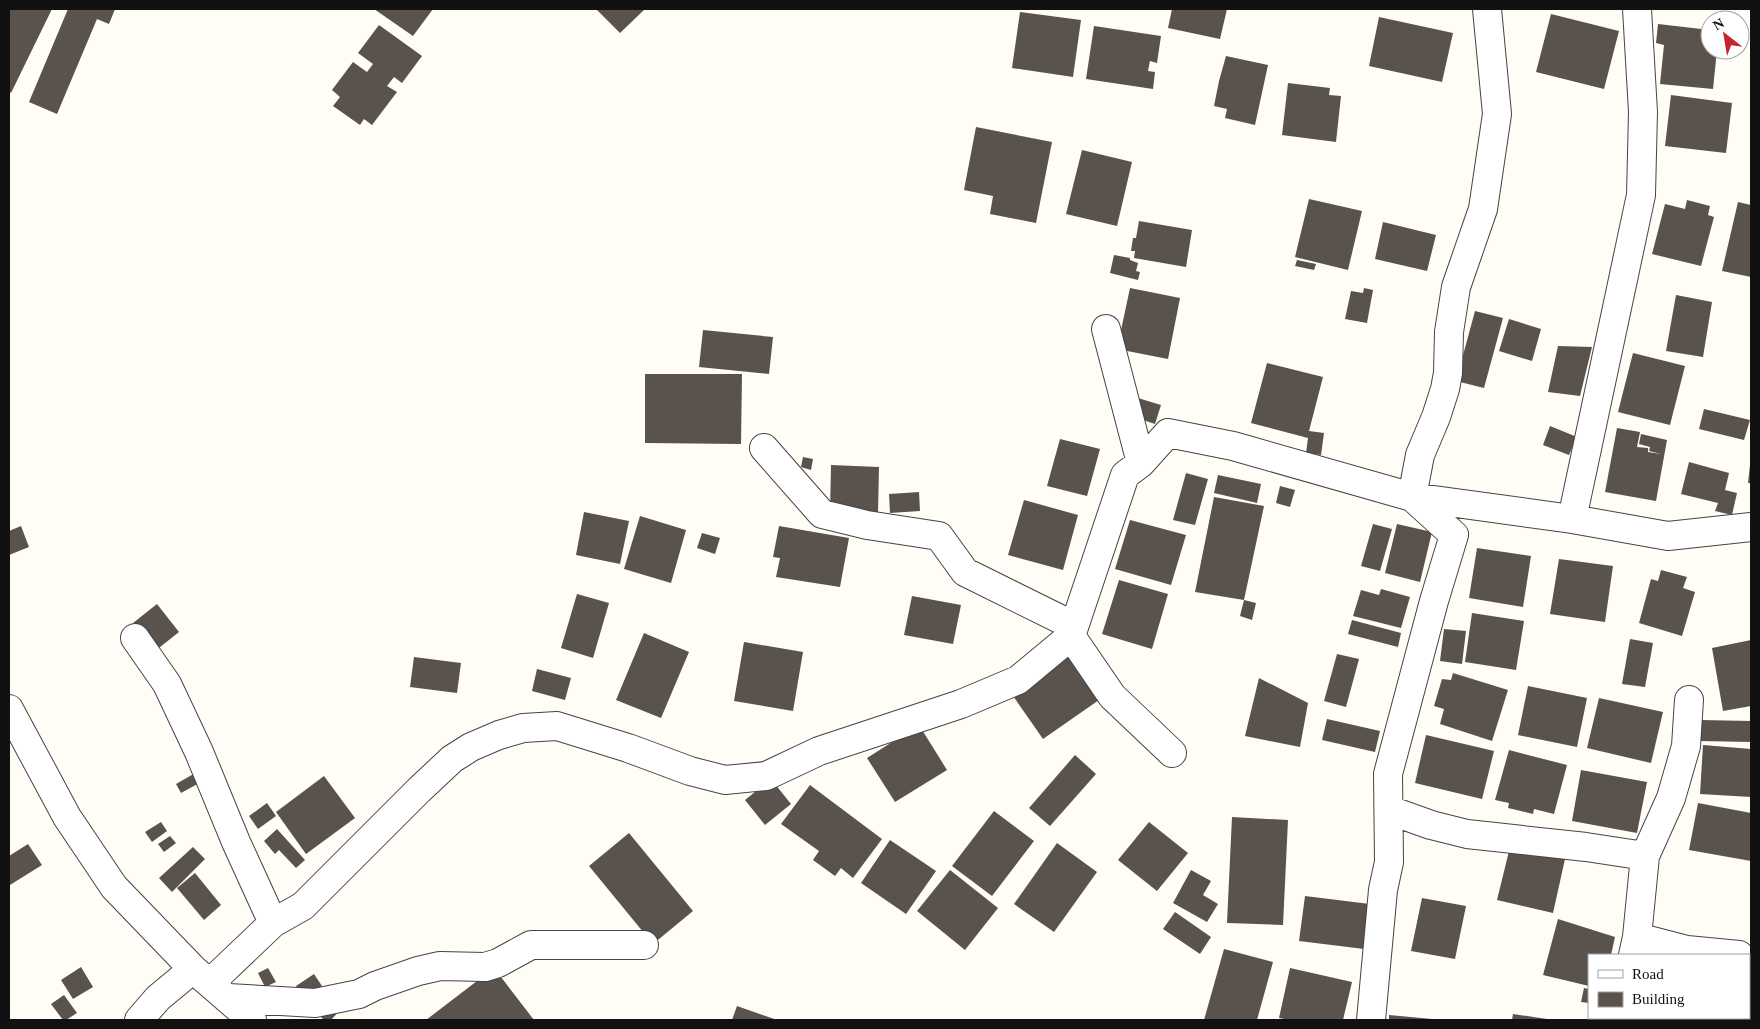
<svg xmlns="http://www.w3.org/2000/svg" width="1760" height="1029" font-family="Georgia,serif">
	<rect width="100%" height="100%" fill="#fffdf5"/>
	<path fill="#5a524d" d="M10 9H52L11 93 9 91Z
		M68 9H115L109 24 97 19 57 114 29 102Z
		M374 9H433L413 36Z
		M596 9H645L620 33Z
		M1172 9H1227L1220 39 1168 28Z
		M1020 12 1081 20 1073 77 1012 68Z
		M1551 14 1619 31 1604 89 1536 72Z
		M1379 17 1453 33 1442 82 1369 66Z
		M1658 24 1710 30V50H1717L1713 89 1660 84 1664 45 1656 43Z
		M379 25 422 56 402 83 394 77 387 86 397 92 372 125 364 119 360 125 333 106 340 97 332 90 353 62 367 72 373 64 358 53Z
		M1094 26 1161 36 1157 63 1150 61 1148 71 1155 72 1153 89 1086 79Z
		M1226 56 1268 65 1255 125 1225 118 1227 109 1214 106 1219 81Z
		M1288 83 1330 88 1329 95 1341 96 1336 142 1282 135Z
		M1671 95 1732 103 1726 153 1665 146Z
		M976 127 1052 142 1036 223 990 214 993 196 964 190Z
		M1082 150 1132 162 1117 226 1066 214Z
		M1309 199 1362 211 1348 270 1295 257Z
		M1687 200 1710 206 1708 215 1714 217 1701 266 1652 254 1665 204 1685 209Z
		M1738 202 1751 205V277L1722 271Z
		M1139 221 1192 230 1186 267 1134 258 1135 251H1131L1133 238H1136Z
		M1383 222 1436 235 1427 271 1375 259Z
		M1114 255 1130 258V260L1138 263 1136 271 1140 272 1138 280 1110 273Z
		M1297 260 1316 264 1314 270 1295 266Z
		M1130 288 1180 298 1168 359 1117 349Z
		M1364 288 1373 290 1367 323 1345 319 1351 291 1363 293Z
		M1676 295 1712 302 1703 357 1666 351Z
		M1475 311 1503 318 1484 388 1456 381Z
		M1509 319 1541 329 1532 361 1499 351Z
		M703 330 773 337 769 374 699 367Z
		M1558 346 1592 347 1580 396 1548 392Z
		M1633 353 1685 366 1670 425 1618 412Z
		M1267 363 1323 377 1309 431 1324 433 1321 455 1306 453 1308 438 1251 423Z
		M645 374H742L741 444 645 443Z
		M1128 395 1161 405 1155 424 1122 413Z
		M1704 409 1750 420 1744 440 1699 429Z
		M1550 426 1577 437 1569 455 1543 445Z
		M1617 428 1640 432 1637 447 1648 448V452L1661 454 1649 451 1650 447 1639 444 1641 434 1667 440 1656 501 1605 492Z
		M1060 439 1100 449 1087 496 1047 486Z
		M803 457 813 459 811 470 801 467Z
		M1689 462 1729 473 1725 490 1737 493 1732 515 1715 511 1718 503 1681 494Z
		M831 465 879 467 878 515 830 514Z
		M1750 465H1751V483H1748Z
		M1186 473 1208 479 1195 525 1173 520Z
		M1218 475 1261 484 1257 503 1214 493Z
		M1280 486 1295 490 1290 507 1276 503Z
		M919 492 920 511 890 513 889 494Z
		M1214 497 1264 506 1244 600 1256 603 1252 620 1240 616 1244 600 1195 592Z
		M1024 500 1078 515 1063 570 1008 555Z
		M584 512 629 521 620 564 576 555Z
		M640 516 686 530 671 583 624 569Z
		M1130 520 1186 535 1171 585 1115 569Z
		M1373 524 1392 529 1380 571 1361 566Z
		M1397 524 1432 532 1420 582 1385 573Z
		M21 526 29 547 9 555V531Z
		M779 526 849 538 840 587 776 577 780 558 773 557Z
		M702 533 720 538 715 554 697 548Z
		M1477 548 1531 556 1523 607 1469 598Z
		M1559 559 1613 566 1605 622 1550 614Z
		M1661 570 1687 577 1683 588 1695 592 1682 636 1639 623 1651 579 1658 581Z
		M1119 580 1168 594 1152 649 1102 634Z
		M1381 589 1410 597 1401 628 1353 616 1361 590 1379 595Z
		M577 594 609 603 593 658 561 648Z
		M912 596 961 605 953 644 904 635Z
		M157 604 179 632 155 651 133 623Z
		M1472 613 1524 621 1516 670 1465 662Z
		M1352 620 1401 633 1398 647 1348 634Z
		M1444 629 1466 631 1462 664 1440 661Z
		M644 633 689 652 661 718 616 700Z
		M1630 639 1653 643 1645 687 1622 684Z
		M1751 640V706L1723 711 1712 648Z
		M744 642 803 652 793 711 734 701Z
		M1067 653 1099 700 1043 739 1011 693Z
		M1337 654 1359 659 1346 707 1324 701Z
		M414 657 461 663 457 693 410 687Z
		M537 669 571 678 565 700 532 691Z
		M1453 673 1508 690 1492 741 1440 724 1444 709 1434 706 1442 679 1451 680Z
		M1259 678 1308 703 1300 747 1245 736Z
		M1528 686 1587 698 1577 747 1518 735Z
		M1599 698 1663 712 1651 763 1587 748Z
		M1327 719 1380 731 1375 752 1322 740Z
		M1700 720 1751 721V742L1700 741Z
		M919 725 947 770 895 802 867 758Z
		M1426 735 1494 751 1482 799 1415 783Z
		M1703 745 1751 749V797L1700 794Z
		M1509 750 1567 765 1554 814 1534 809 1533 814 1508 808 1509 803 1495 800Z
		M1075 755 1096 774 1050 826 1029 808Z
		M1581 770 1647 782 1637 833 1572 821Z
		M197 772 203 781 181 793 176 784Z
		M324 776 355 818 306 854 276 812Z
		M771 779 791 804 765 825 745 800Z
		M810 785 882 839 853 878 841 868 835 876 813 860 819 851 781 824Z
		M267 803 276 816 258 829 249 816Z
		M1698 803 1751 813V861L1689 850Z
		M994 811 1034 841 992 896 952 866Z
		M1232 817 1288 820 1283 925 1227 923Z
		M161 822 167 831 152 842 145 832Z
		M1149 822 1188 853 1157 891 1118 860Z
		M277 829 305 860 296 868 279 850 275 854 264 841Z
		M629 833 693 911 653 944 589 866Z
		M170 836 176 843 164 852 158 844Z
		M890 840 936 871 906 914 861 883Z
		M1057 843 1097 872 1054 932 1014 904Z
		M28 844 42 865 10 885 9 856Z
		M193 847 205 859 172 892 159 878Z
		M1510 847 1565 859 1553 913 1497 900Z
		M950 870 998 908 965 950 917 911Z
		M1191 870 1211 881 1203 895 1218 904 1207 922 1173 903Z
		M195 873 221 905 204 920 177 888Z
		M1305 896 1370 904 1364 949 1299 941Z
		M1422 898 1466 906 1455 959 1411 951Z
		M1175 912 1211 937 1200 954 1163 929Z
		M1558 919 1615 937 1611 955H1589V986L1543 975Z
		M1224 949 1273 962 1257 1020H1204Z
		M81 967 93 987 73 999 61 980Z
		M268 968 276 982 265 987 258 973Z
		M494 968 534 1020H426Z
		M1290 968 1352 982 1343 1020H1290L1279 1018Z
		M314 974 322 986 303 997 296 986Z
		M1584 988 1589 989V1003L1581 1002Z
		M64 995 77 1013 66 1020H63L51 1004Z
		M333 1002 341 1009 331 1020H324L320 1016Z
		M737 1006 777 1020H732Z
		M1513 1014 1547 1019V1020H1512Z
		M1389 1015 1432 1019V1020H1389Z
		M1629 1018H1650V1020H1629Z"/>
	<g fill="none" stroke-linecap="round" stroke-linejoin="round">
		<g stroke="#444" stroke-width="30">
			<path id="street" d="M1106 329 1141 463
				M764 448 822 514 867 525 939 536 965 572 1074 626
				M1572 519 1641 195 1643 112 1637 9
				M1071 636 1112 696 1172 753
				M135 638 167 684 199 752 236 842 273 923
				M9 709 67 817 114 887 193 969 252 1020
				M1389 810 1431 825 1467 834 1586 847 1645 856
				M1637 937 1687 950 1739 955
				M1633 955 1637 937 1645 856 1671 798 1686 746 1689 700
				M210 983 273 923 303 906 419 790 452 759 471 747 499 735 523 728 557 726 628 748 690 771 725 780 766 776 819 751 961 704 1018 680 1071 636 1125 475 1141 463 1168 433 1233 446 1412 497 1572 519 1668 536 1751 527
				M228 998 315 1003 359 994 375 986 418 971 440 966 485 967 498 963 531 945H644
				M139 1020 158 998 193 969
				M1371 1020 1383 890 1389 862 1388 774 1434 601 1454 535 1412 497 1420 455 1436 417 1445 389 1448 373 1449 332 1456 287 1483 209 1497 114 1487 9
				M1616 1020 1617 1018"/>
		</g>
		<use href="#street" stroke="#fff" stroke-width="28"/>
	</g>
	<rect width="1760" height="1029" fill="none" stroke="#111111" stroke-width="20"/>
	<rect x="1588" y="954" width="162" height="65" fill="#ffffff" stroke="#a0a0a0"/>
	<rect x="1598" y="970" width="25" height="8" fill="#ffffff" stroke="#a0a0a0"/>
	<text x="1632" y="979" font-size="15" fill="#111111">Road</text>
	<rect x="1598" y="992" width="25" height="15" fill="#5a524d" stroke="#a0a0a0"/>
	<text x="1632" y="1004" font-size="15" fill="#111111">Building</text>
	<g transform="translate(1725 35) rotate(329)"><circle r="24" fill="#ffffff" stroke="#a0a0a0"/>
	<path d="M0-4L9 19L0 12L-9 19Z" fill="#c4262e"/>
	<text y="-8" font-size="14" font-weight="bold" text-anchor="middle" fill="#111111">N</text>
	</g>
</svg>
